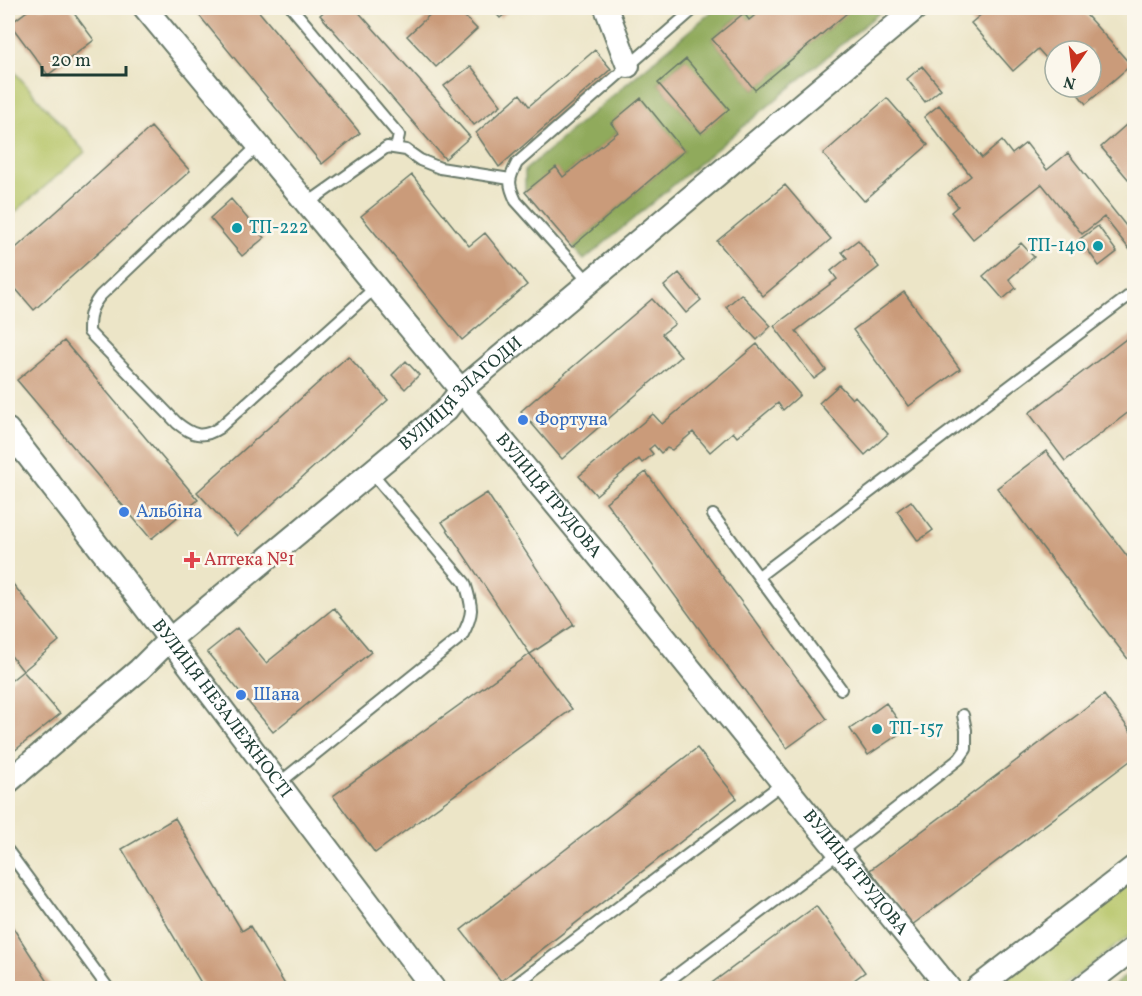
<svg xmlns="http://www.w3.org/2000/svg" width="1142" height="996" font-family="Vollkorn,serif">
	<rect width="100%" height="100%" fill="#fbf7ec"/>
	<filter id="ink" filterUnits="userSpaceOnUse"><feTurbulence type="fractalNoise" baseFrequency=".0167" numOctaves="2"/><feDisplacementMap in="SourceGraphic" scale="12" xChannelSelector="R" yChannelSelector="G"/><feConvolveMatrix kernelMatrix="1 2 1 2 8 2 1 2 1" color-interpolation-filters="sRGB"/></filter>
	<filter id="wash" filterUnits="userSpaceOnUse"><feTurbulence type="fractalNoise" baseFrequency=".008" numOctaves="4" result="noise"/><feDisplacementMap in="SourceGraphic" scale="24" xChannelSelector="R" yChannelSelector="G"/><feGaussianBlur stdDeviation="1.35" result="paint"/><feColorMatrix in="noise" values="0 0 0 0 0 0 0 0 0 0 0 0 0 0 0 0 0 1.4 0 .05"/><feComposite in="paint" operator="in"/></filter>
	<g filter="url(#wash)">
		<rect width="100%" height="100%" fill="#ece5c7"/>
		<path fill="#b6c567" stroke="#6a814e" stroke-width="1.5" d="M12 69 85 152 14 213 8 206V73Z
			M1134 881V932L1061 988H994Z"/>
		<path fill="#90aa5c" stroke="#587448" stroke-width="1.5" fill-rule="evenodd" d="M716 8H764L749 20 743 13 712 39 755 90 853 8H885L584 260 572 247 684 151 641 99 611 123 618 132 563 177 556 168 525 192V170ZM685 59 728 109 701 133 658 83Z
			M1134 970V988H1110Z"/>
		<g id="blocks">
			<path fill="#ca9b7a" d="M25 8H70L94 40 48 75 10 24 27 11Z
				M193 8H256L360 133 322 164Z
				M328 8H355L470 137 445 159 320 15Z
				M437 8H456L477 29 436 67 407 36Z
				M491 8H512L500 18Z
				M764 8H853L755 90 712 39 744 13 749 20Z
				M989 8H1080L1131 65 1086 104 1072 87H1091V51H1055V68L1038 49 1013 71 971 23Z
				M595 50 611 69 499 167 476 133 520 94 529 106Z
				M686 59 729 109 701 133 658 83Z
				M471 66 501 105 474 125 444 86Z
				M922 66 941 89 925 102 907 79Z
				M641 98 684 151 572 247 525 192 556 167 563 177 618 132 611 123Z
				M887 98 928 145 864 201 823 154Z
				M939 105 982 158 1002 141 1012 154 1026 143 1047 170 1068 153 1134 236V255L1104 217 1082 234 1042 184 973 239 951 212 958 206 948 194 971 176 924 117Z
				M1134 118V186L1101 147Z
				M151 127 190 171 34 310 8 280V255Z
				M412 175 469 246 485 233 527 285 462 340 361 216Z
				M785 185 831 239 763 296 717 241Z
				M231 199 264 238 242 256 210 218Z
				M1098 226 1117 252 1099 266 1080 239Z
				M858 240 879 267 796 331 826 370 814 379 774 326 837 279 831 271 847 258 842 252Z
				M1021 243 1034 257 1009 279 1016 288 1003 299 983 276Z
				M679 273 701 300 686 313 664 286Z
				M904 292 960 369 909 406 853 330Z
				M741 294 771 326 757 340 726 307Z
				M652 299 675 324 662 334 681 356 562 459 521 411Z
				M1134 333V408L1065 461 1029 413Z
				M64 341 198 500 151 539 17 380Z
				M757 344 800 395 783 410 778 403 737 437 733 432 710 452 693 432 672 450 667 448 661 453 654 445 649 449 653 454 642 463 639 459 596 495 579 476 653 414 662 424Z
				M348 356 388 400 237 536 197 492Z
				M406 361 419 375 405 389 392 375Z
				M839 385 852 399 855 396 888 434 865 455 819 403Z
				M1046 451 1134 565V667L997 488Z
				M646 472 827 719 787 748 606 502Z
				M487 493 574 625 530 654 572 709 375 853 333 796 530 654 442 522Z
				M911 501 933 530 918 541 897 511Z
				M8 578 59 641 23 671 8 652Z
				M334 608 371 652 273 732 207 652 237 628 266 663Z
				M23 671 60 714 8 756V683Z
				M1104 695 1134 736V758L912 925 870 870Z
				M886 703 905 730 868 755 850 729Z
				M697 748 737 798 501 981 461 930Z
				M175 818 242 931 250 926 287 988H204L122 849Z
				M816 906 865 972 843 988H705Z
				M8 920 52 988H8Z"/>
		</g>
	</g>
	<g filter="url(#ink)">
		<use href="#blocks" fill-opacity="0" stroke="#677867" stroke-width="1.5"/>
		<g fill="none" stroke-linecap="round" stroke-linejoin="round">
			<g stroke="#677867" stroke-width="14">
				<path id="service" d="M292 8 399 135 396 148
					M259 145 100 296C90 309 89 316 89 332L177 423C192 435 202 439 219 428L376 287
					M308 203 387 147 406 150 420 160 440 168 510 179
					M589 282 516 201C508 184 508 180 517 163L695 8
					M8 459 21 448
					M713 515 841 689
					M759 576 1134 292
					M278 784 462 636C474 613 473 608 465 583L371 472
					M8 851 108 988
					M511 988 783 783
					M659 988 839 853 959 759 966 749V730L963 715"/>
			</g>
			<g stroke="#677867" stroke-width="26">
				<g id="minor">
					<path id="s1" d="M145 8 619 581 949 988"/>
					<path d="M606 8 628 66"/>
					<path id="s2" d="M8 430 120 574 433 988"/>
					<path id="s3" d="M8 782 139 670 169 640 446 410 462 389 916 8"/>
					<path d="M977 988 1134 867"/>
					<path d="M1082 988 1134 948"/>
				</g>
			</g>
			<use href="#service" stroke="#fff" stroke-width="10"/>
			<use href="#minor" stroke="#fff" stroke-width="22"/>
		</g>
	</g>
	<g fill="#0f9aa8" stroke="#fbf7ec" stroke-width="2">
		<circle cx="237" cy="228" r="6"/>
		<circle cx="1098" cy="246" r="6"/>
		<circle cx="877" cy="729" r="6"/>
	</g>
	<g fill="#3f7fe0" stroke="#fbf7ec" stroke-width="2">
		<circle cx="523" cy="420" r="6"/>
		<circle cx="124" cy="512" r="6"/>
		<circle cx="241" cy="695" r="6"/>
	</g>
	<path fill="#e0444e" stroke="#fbf7ec" stroke-width="2" d="M189 551h6v6h6v6h-6v6h-6v-6h-6v-6h6z"/>
	<g text-anchor="middle" dominant-baseline="central" stroke-width="5" stroke-linejoin="round" paint-order="stroke">
		<g font-size="18" fill="#0d838f" stroke="#fbf7ec" text-anchor="start">
			<text x="249" y="228">ТП-222</text>
			<text x="1086" y="246" text-anchor="end">ТП-140</text>
			<text x="889" y="729">ТП-157</text>
		</g>
		<g font-size="18" fill="#1f3d34" stroke="#fbf7ec">
			<text stroke="none"><textPath href="#s3" startOffset="597">ВУЛИЦЯ ЗЛАГОДИ</textPath></text>
			<text stroke="none"><textPath href="#s1" startOffset="633">ВУЛИЦЯ ТРУДОВА</textPath></text>
			<text stroke="none"><textPath href="#s2" startOffset="351">ВУЛИЦЯ НЕЗАЛЕЖНОСТІ</textPath></text>
			<text stroke="none"><textPath href="#s1" startOffset="1119">ВУЛИЦЯ ТРУДОВА</textPath></text>
		</g>
		<g font-size="18" fill="#366cbe" stroke="#fbf7ec" text-anchor="start">
			<text x="535" y="420">Фортуна</text>
			<text x="136" y="512">Альбіна</text>
			<text x="253" y="695">Шана</text>
		</g>
		<g font-size="18" fill="#be3a42" stroke="#fbf7ec" text-anchor="start">
			<text x="204" y="560">Аптека №1</text>
		</g>
	</g>
	<rect width="1142" height="996" fill="none" stroke="#fbf7ec" stroke-width="30"/>
	<g transform="translate(1073 69) rotate(194)"><circle r="28" fill="#fbf7ec" stroke="#a3ada2" stroke-width="1.5"/>
	<path d="M0-4.5L10 22L0 15L-10 22Z" fill="#c8321e"/>
	<text y="-9" font-size="16" font-weight="bold" text-anchor="middle" fill="#1f3d34">N</text>
	</g>
	<path d="M42 66v9h84v-9" fill="none" stroke="#1f3d34" stroke-width="3"/>
	<text x="51" y="66" font-size="18" fill="#1f3d34" stroke="#fbf7ec" stroke-width="4.5" paint-order="stroke">20 m</text>
</svg>
